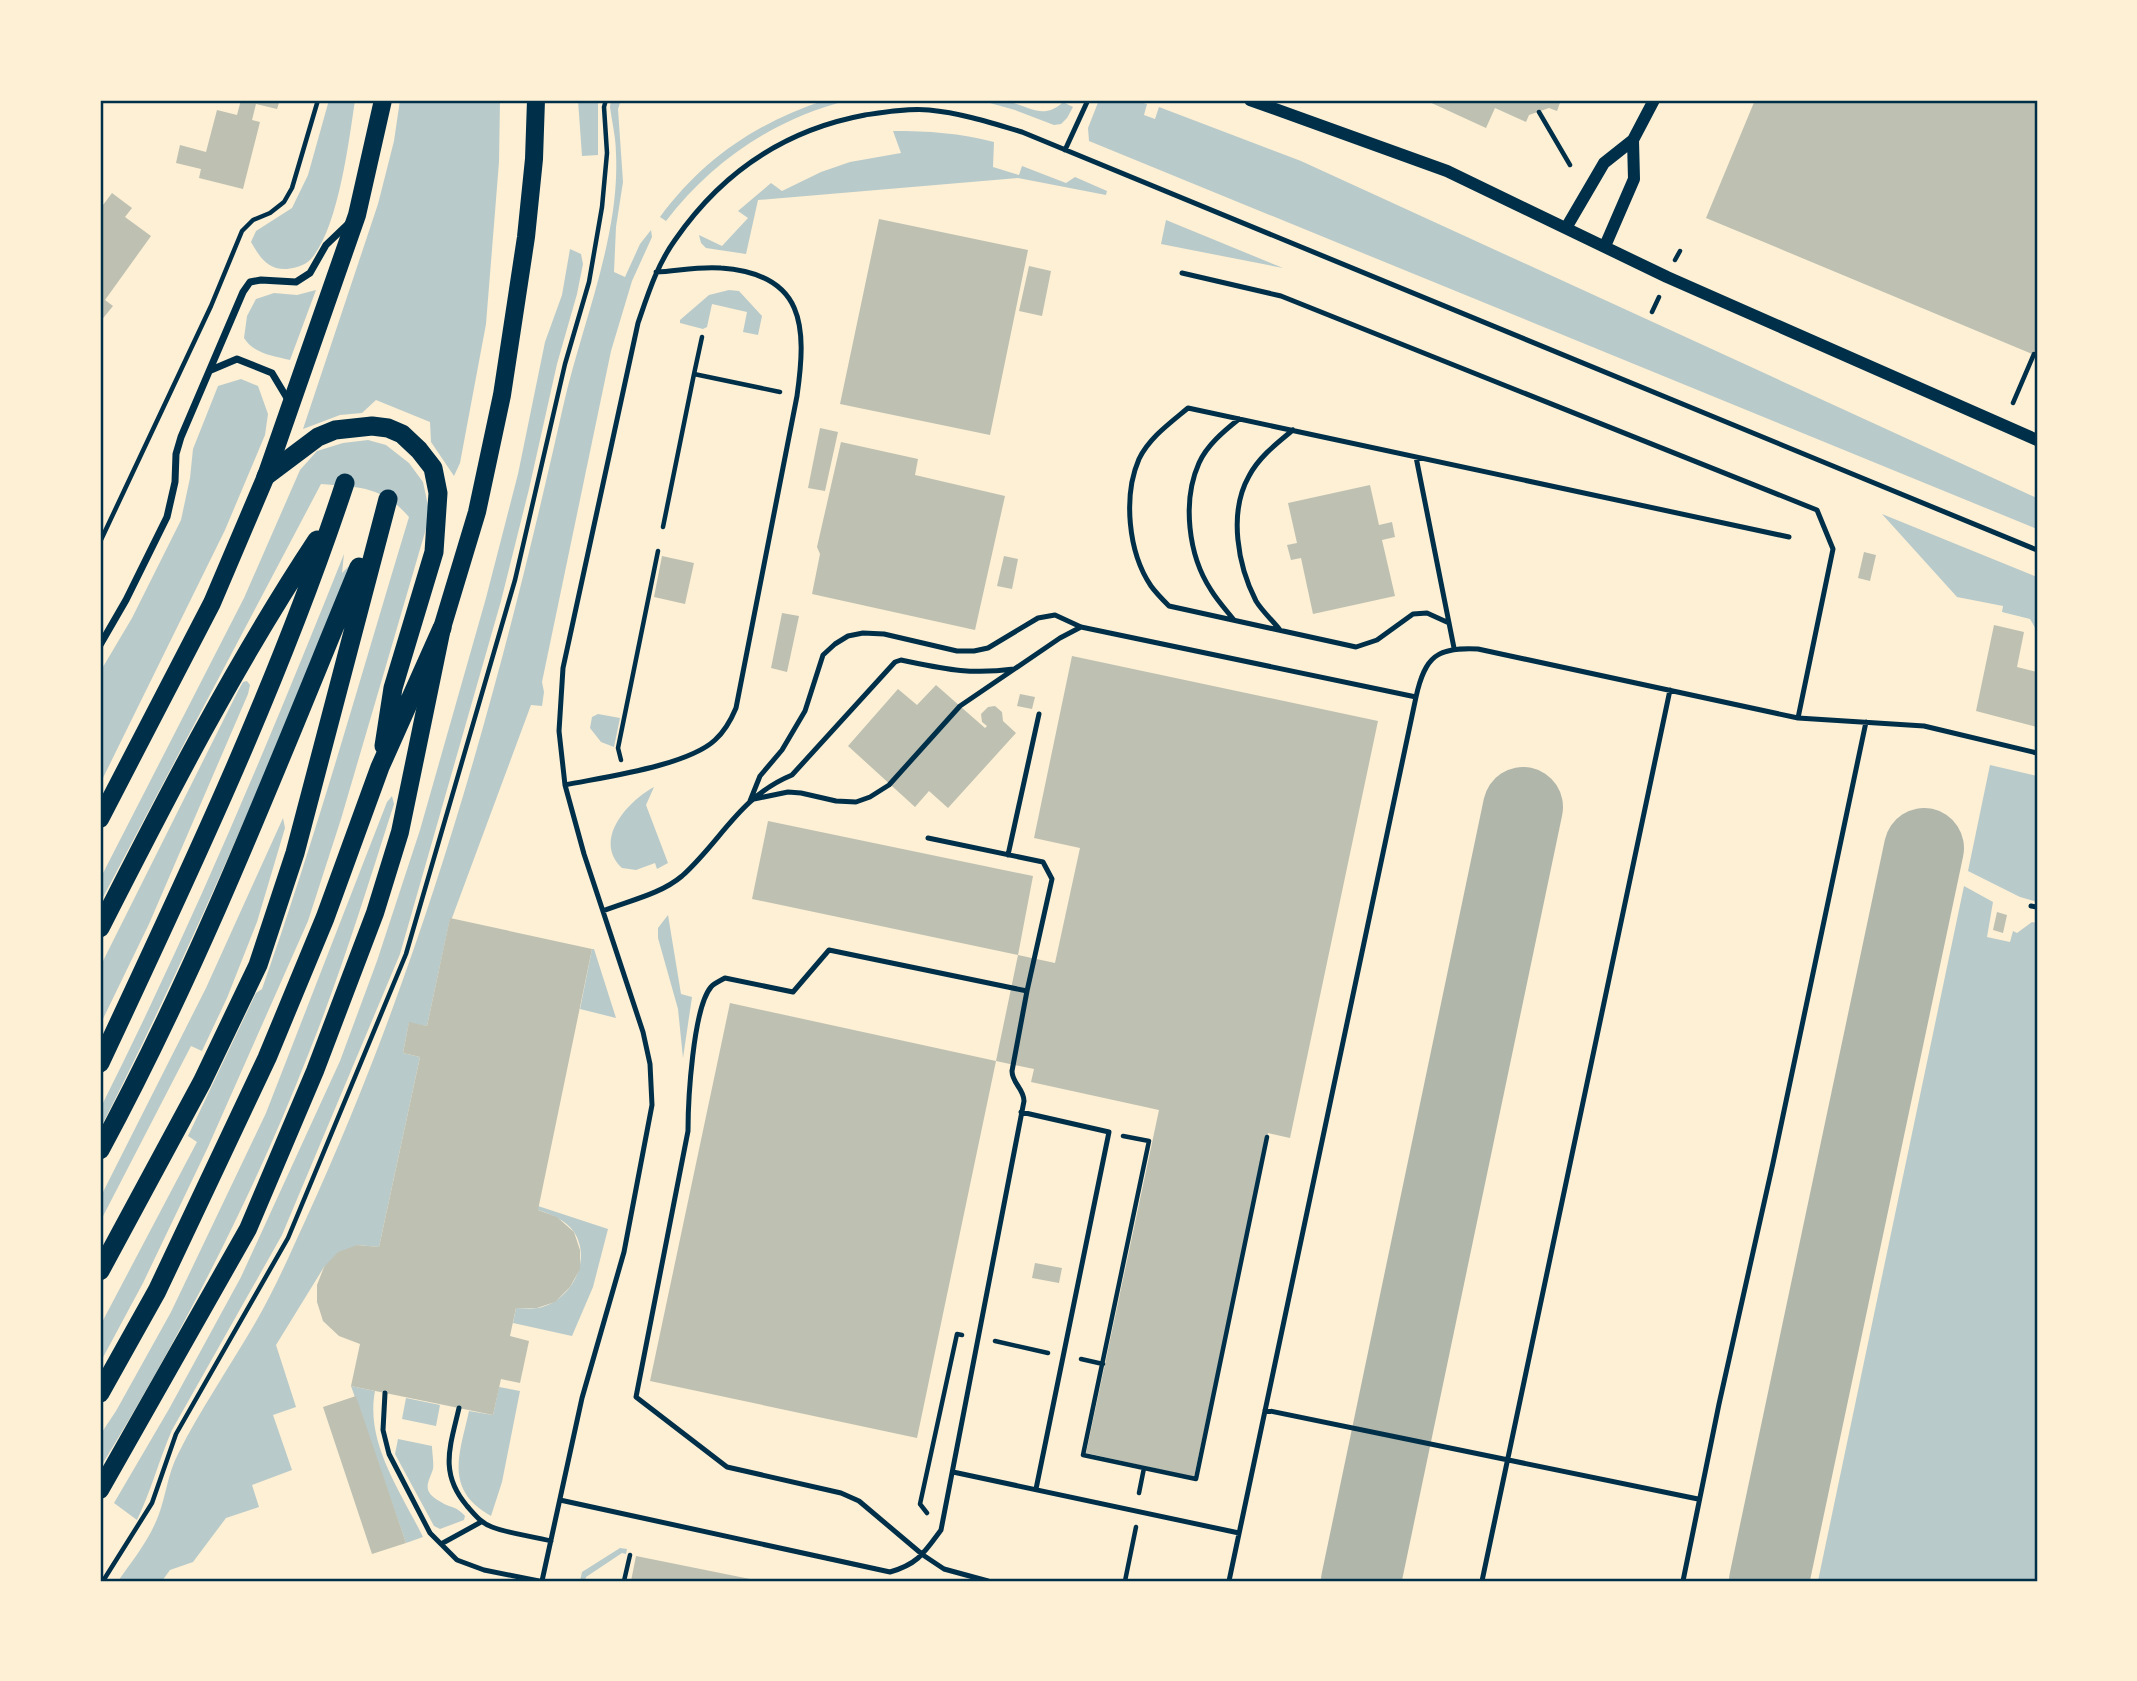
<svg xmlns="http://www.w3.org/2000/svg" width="2137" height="1681" font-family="'Alegreya Sans',sans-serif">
	<rect width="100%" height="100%" fill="#fdf0d5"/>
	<path fill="#b9caca" d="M329 100H355C349 141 338 229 311 259 304 266 295 268 287 269 267 270 260 257 251 242L256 231 292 208 308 175Z
		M400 100H500L499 162 486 324 460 463 454 476 431 442 430 422 376 400 362 413 340 415 303 429 378 204 394 141Z
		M578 100H598V155L582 156Z
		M611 100H621L618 109 623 182 616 227 614 272 625 277 640 244 651 230 652 237 632 281 611 351 542 682 544 692 542 706 531 705 452 918 450 919 427 1026 409 1023 403 1053 420 1057 379 1247 357 1245 324 1267 276 1345 296 1407 273 1415 292 1470 252 1485 259 1507 226 1518 193 1562 170 1570 162 1581H118C133 1560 150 1539 159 1514 166 1495 168 1473 178 1454 200 1410 229 1368 254 1325 274 1291 290 1254 306 1219 425 960 501 684 563 407 581 326 620 238 616 154 616 138 612 122 610 107Z
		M825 100H849C774 119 713 160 666 221L660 217C703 159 756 123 825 100Z
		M979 100C988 100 998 99 1006 101 1029 106 1043 121 1063 102L1059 100H1063V102L1073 107 1067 118 1061 124 1054 125 1015 110Z
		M1099 100H1133L1147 104 1144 115 1155 119 1159 107 1301 161 2037 498V529L1089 141 1088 128Z
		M893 131C928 131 960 133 994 142L993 167 1019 175 1022 166 1066 183 1075 177 1107 191 1106 195 1018 178 758 200 746 254 706 248 701 243 699 235 722 246 748 218 738 211 771 183 782 191 821 172 850 162 901 153Z
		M1166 220 1283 268 1161 244Z
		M570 249 581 254 583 264 577 294 557 364 529 489 501 601 400 954 282 1235 172 1430C159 1460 151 1491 137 1520L114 1503 169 1409 241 1277 340 1061 377 961 420 830 486 598 518 474 545 342 562 295Z
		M316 290 290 360C273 356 254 354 244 338L247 316 256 299 274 293 297 295Z
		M729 290 739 291 762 316 758 335 743 332 747 312 712 304 707 327 703 329 680 323V320L709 295Z
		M241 379 258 386 268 414 265 435 225 530 100 784V672L132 618 181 520 190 478 193 449 218 386Z
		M368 440 386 445 409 463 423 482 430 515 385 669 341 819 308 921 208 1147 143 1283 100 1363V1326L197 1142 188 1136 256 993 262 989C317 834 361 675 409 517 382 486 359 487 321 484L100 903V879L244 598 300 470 317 451 343 443Z
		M1882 514 2037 577V631L2030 619 2002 612 2003 606 1957 597Z
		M344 554 342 573 355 560C275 752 194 944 100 1129V1109C191 928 269 742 344 554Z
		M247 681 250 685 248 694 149 924 100 1025V967L238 691 243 682Z
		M598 714 620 718 614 747 601 742 590 728 592 717Z
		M1990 765 2037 776V902L2020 897 1968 871Z
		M654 787 646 805 668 863 657 869 655 863 636 870 622 868C592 840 628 801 654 787Z
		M392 796 394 804C367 888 341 973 308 1055 253 1196 179 1339 100 1468V1435L116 1411 171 1312 266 1113 387 802Z
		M283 818 285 828 257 922 227 998 202 1051 191 1046 100 1222V1198L206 988Z
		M1964 886 1993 902 1987 937 2010 942 2013 931 2017 933 2032 922 2037 923V1581H1818Z
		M668 915 681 994 692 997 683 1058 678 1009 658 938V928Z
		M592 949H594L616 1018 580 1009Z
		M538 1206 608 1229 593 1287 572 1336 513 1323 516 1308C523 1308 531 1309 538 1308 570 1302 593 1261 574 1232 566 1220 550 1214 538 1210Z
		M351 1386 375 1391C365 1443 401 1492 423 1537L406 1543Z
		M499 1387 520 1391 502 1482 491 1516C443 1489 460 1453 469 1411L493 1415Z
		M406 1398 440 1405 436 1426 402 1419Z
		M398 1439 432 1446C432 1452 434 1463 433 1469 428 1484 421 1491 441 1502 452 1509 455 1505 465 1516L464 1520 440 1529 434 1526 395 1454Z
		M620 1548 627 1549 626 1554 622 1553 586 1577 585 1581H580L582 1572Z"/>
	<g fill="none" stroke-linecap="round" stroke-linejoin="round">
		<path stroke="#b1b6ab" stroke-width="80" d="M1361 1581 1523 807
			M1769 1581 1924 848"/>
	</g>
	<path fill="#bec0b2" d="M241 100H280L277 109 256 104 252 120 260 122 243 189 199 178 201 169 176 163 180 145 206 152 217 110 237 115Z
		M1425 100H1561L1557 111 1549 108 1529 115 1526 122 1495 108 1486 128Z
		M1755 100H2037V356L1706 218Z
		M112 193 132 208 125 217 151 236 105 300 113 306 100 322V209Z
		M879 219 1028 250 990 435 840 404Z
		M1029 266 1051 271 1042 316 1019 311Z
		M820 428 838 432 825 491 808 488Z
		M841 442 918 459 915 475 1005 496 975 630 812 594 820 554 817 547Z
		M1370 485 1379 525 1392 522 1395 537 1382 540 1395 596 1313 614 1301 558 1291 560 1287 545 1297 543 1288 503Z
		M1864 552 1876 555 1870 581 1858 578Z
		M662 556 694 563 685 604 654 597Z
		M1004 556 1018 559 1012 589 997 586Z
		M782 613 799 616 787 672 771 668Z
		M1994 625 2024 632 2017 667 2037 672V727L1976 711Z
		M1072 656 1378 721 1290 1138 1268 1133 1194 1477 1086 1453 1159 1110 1031 1082 1034 1069 996 1061 1018 955 1055 963 1080 848 1034 838Z
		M936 685 985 728 987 726 982 722 981 714 988 707 995 706 1002 712 1003 721 1016 733 948 808 929 791 915 807 848 746 898 689 917 705Z
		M1020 694 1035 697 1032 709 1017 706Z
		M768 821 1033 876 1018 955 752 899Z
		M1997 912 2007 915 2003 933 1993 930Z
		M450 918 592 949 538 1210 557 1217 574 1232 580 1250V1269L570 1287 555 1302 537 1308H516L510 1336 529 1341 520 1383 501 1379 493 1415 351 1386 360 1344 339 1336 323 1321 317 1302V1285L324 1267 338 1252 357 1245 379 1247 420 1057 403 1053 409 1022 427 1026Z
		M730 1003 996 1061 917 1438 650 1381Z
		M1035 1263 1062 1268 1059 1283 1032 1278Z
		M356 1396 406 1543 372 1554 323 1407Z
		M636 1556 755 1580V1581H631Z"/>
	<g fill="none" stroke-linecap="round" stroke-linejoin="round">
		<path stroke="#003049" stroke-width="4.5" d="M1539 112 1570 165
			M1675 260 1680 251
			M1652 312 1659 297
			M694 374 702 337
			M2013 403 2034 354
			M663 527 694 374 780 392
			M100 542 211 306 242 231 253 220 270 213 284 202 292 188 318 100
			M621 760 618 748 658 551
			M1123 1136 1149 1141 1083 1455 1144 1468 1139 1493
			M995 1341 1048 1353
			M1081 1359 1103 1364
			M1144 1468 1196 1479 1267 1137
			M927 1513 920 1504 957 1334 962 1335
			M103 1581 152 1503 176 1434 288 1238 406 954 515 580 565 364 589 282 602 207 607 153 604 107 606 100
			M624 1581 630 1555
			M1125 1581 1136 1527"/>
		<path stroke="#003049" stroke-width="5" d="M1065 150 1088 100
			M1182 273 1281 296 1817 510 1833 549 1798 718
			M1416 457 1454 648
			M1234 620C1226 610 1217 600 1211 590 1188 555 1182 501 1199 463 1207 445 1224 431 1239 419
			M1449 623 1427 613 1413 614 1377 640 1356 647 1169 606C1163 600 1156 593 1151 586 1128 552 1123 496 1139 459 1149 438 1170 423 1188 408L1789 537
			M1280 630C1273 621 1262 611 1256 601 1238 566 1228 513 1249 476 1259 457 1276 444 1293 430
			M565 785C604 777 687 766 715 740 725 731 731 720 736 708L797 396C807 326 805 274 721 268 700 266 677 271 656 272
			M754 799 788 792 801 793 836 801 856 802 870 797 889 785 960 706 1060 638 1081 627
			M750 801 760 776 782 750 805 711 823 655 835 644 848 636 863 633 884 634 957 651H974L988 648 1038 618 1055 615 1081 627 1416 697
			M928 838 1043 862 1052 879 1027 991 829 950 793 992 725 978C720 981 714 983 711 987 693 1008 688 1101 688 1131L636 1397 727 1467 841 1493 859 1501 923 1555 944 1569 988 1581
			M1008 855 1039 714
			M2031 906 2037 907
			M603 911C628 901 661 894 682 876 722 840 739 797 792 775L895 662 901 660C945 669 969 675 1014 669
			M1021 1112 1109 1132 1036 1489
			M385 1393 383 1430 389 1454 430 1533 457 1560 484 1570 539 1581
			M459 1408C450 1447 439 1473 467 1506 475 1515 481 1523 492 1527 510 1534 532 1536 551 1541
			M1265 1410 1698 1499
			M953 1472 1239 1533
			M560 1500 890 1572C918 1564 924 1553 941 1530L1024 1101C1024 1089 1012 1083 1012 1071L1027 991
			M441 1544 481 1522
			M542 1581 582 1398 624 1252 652 1105 650 1064 643 1032 584 854 565 785 559 731 563 668 638 323C648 294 657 265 675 240 722 172 784 130 865 115 885 112 909 108 929 110 961 113 992 123 1022 132L2037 550
			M1229 1581 1416 697C1425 656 1437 647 1478 649L1798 718 1924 726 2037 753
			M1482 1581 1670 690
			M1683 1581 1719 1404 1773 1163 1866 722"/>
		<path stroke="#003049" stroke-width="7" d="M211 370 237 359 272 373 290 403
			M100 645 126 600 167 517 175 482 176 454 181 437 243 292 250 282 261 280 296 282 310 273 326 245 350 222"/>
		<path stroke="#003049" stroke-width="12" d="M1250 100 1447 171 1667 277 2037 440
			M1566 228 1604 163 1633 140 1654 100
			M1605 246 1634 179 1633 140"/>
		<path stroke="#003049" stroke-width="18" d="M100 819 212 603 266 476 357 215 383 100
			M100 1490 248 1229 315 1071 375 913 400 832 442 628 477 512 502 395 526 237 534 159 536 100"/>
		<path stroke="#003049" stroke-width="19" d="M266 476 318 437 335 430 372 426 388 428 402 434 419 450 433 468 438 493 434 552 393 688 384 746
			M100 928C167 796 235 664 317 540
			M100 1063C189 873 279 683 345 483
			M100 1150C201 963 278 763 359 567
			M100 1271 202 1082 258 965 295 853 388 499
			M100 1393 157 1291 267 1058 325 918 380 767 442 628"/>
	</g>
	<rect width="2137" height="1681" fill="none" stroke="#fdf0d5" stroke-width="203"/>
	<rect x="102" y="102" width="1934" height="1478" fill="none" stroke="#003049" stroke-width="2.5"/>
</svg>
